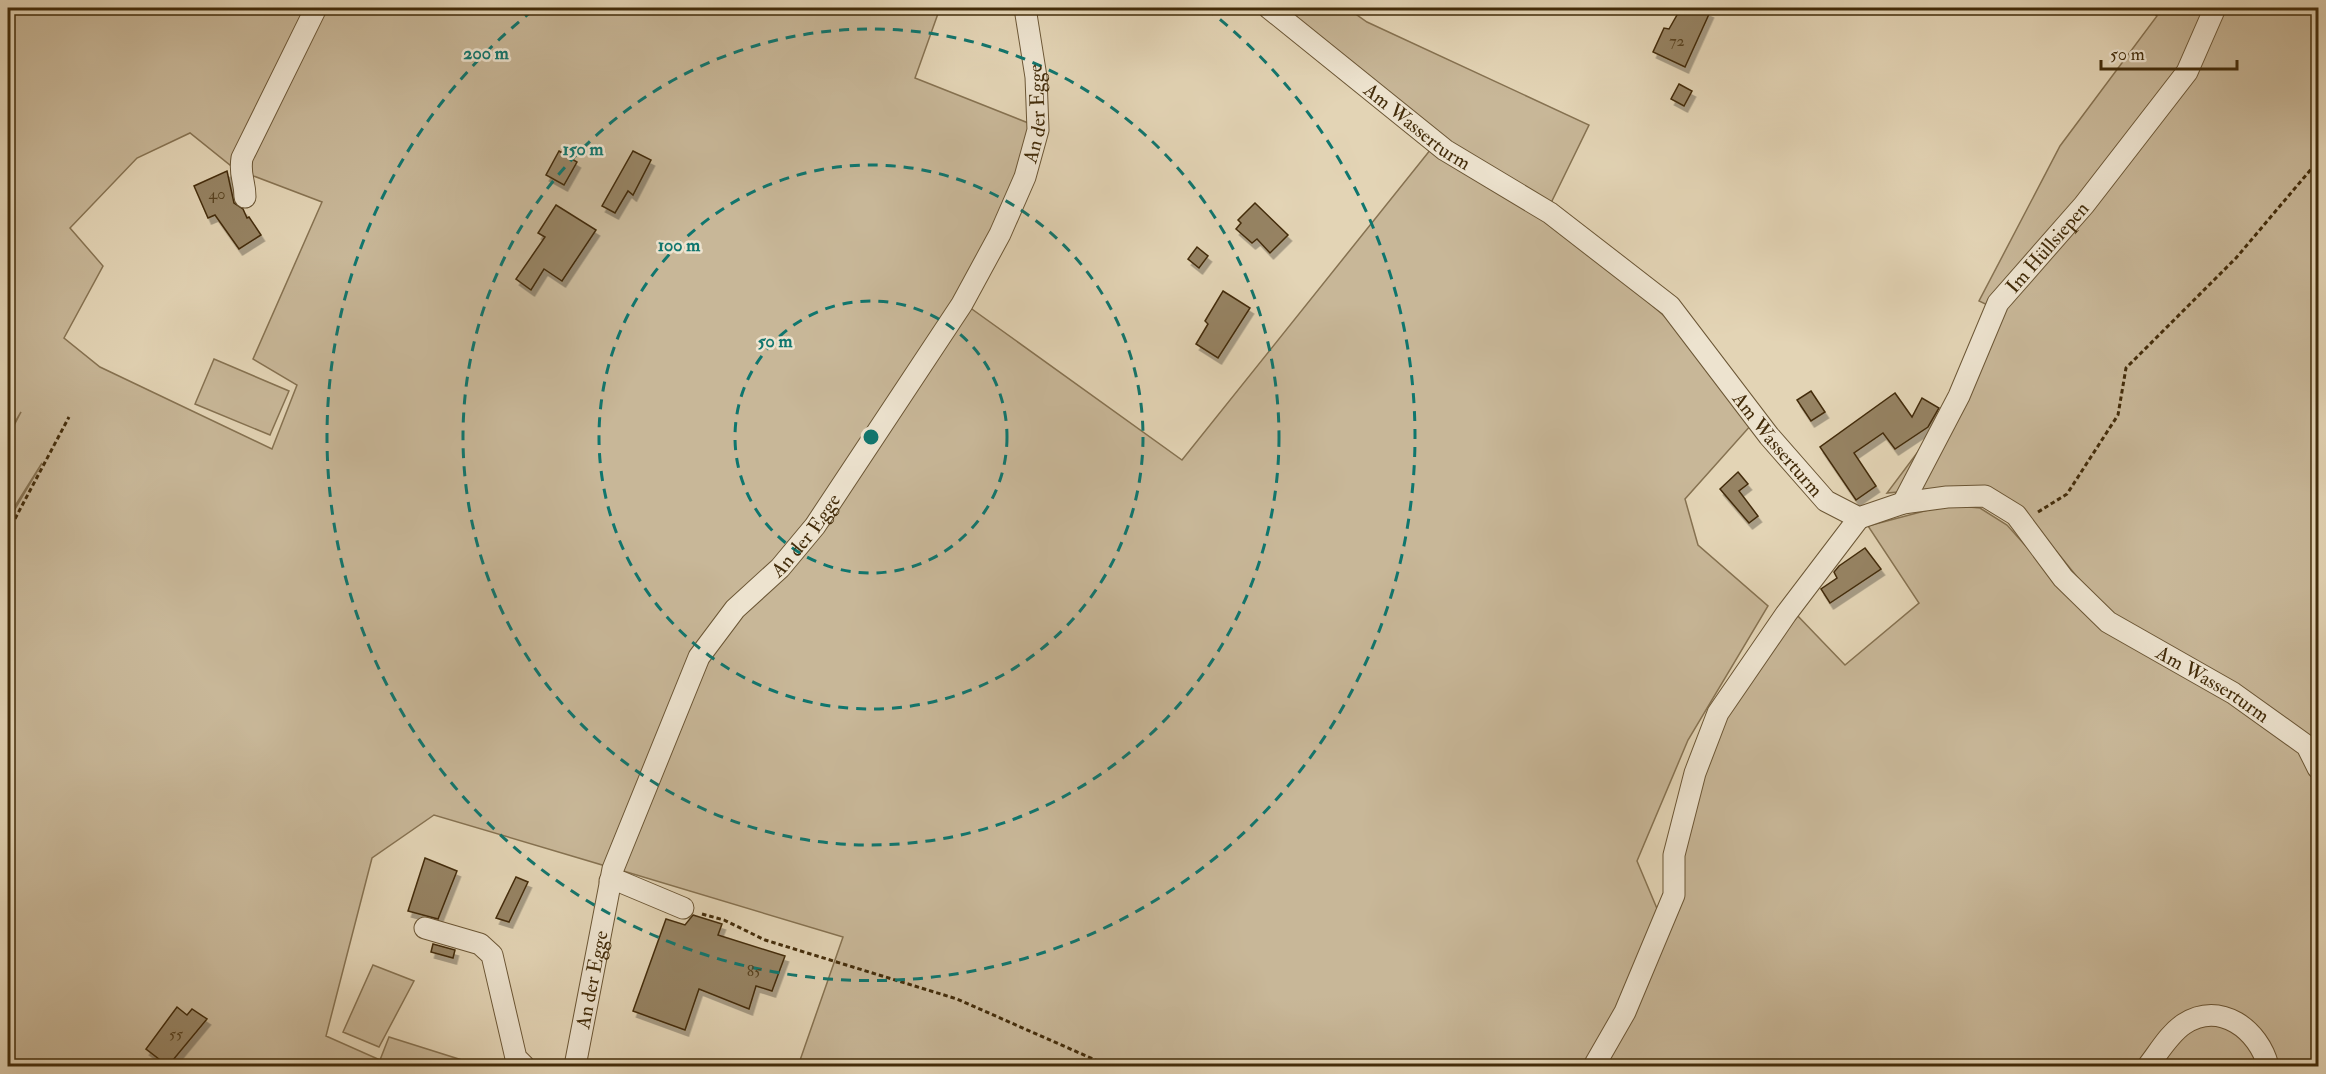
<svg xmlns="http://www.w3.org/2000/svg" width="2326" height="1074" font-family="'IM FELL Double Pica',serif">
	<defs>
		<filter id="shadow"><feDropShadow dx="3.5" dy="6" stdDeviation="0" flood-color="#0004"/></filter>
	</defs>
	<rect width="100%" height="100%" fill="#e3d4b5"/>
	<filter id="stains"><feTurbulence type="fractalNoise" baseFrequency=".00333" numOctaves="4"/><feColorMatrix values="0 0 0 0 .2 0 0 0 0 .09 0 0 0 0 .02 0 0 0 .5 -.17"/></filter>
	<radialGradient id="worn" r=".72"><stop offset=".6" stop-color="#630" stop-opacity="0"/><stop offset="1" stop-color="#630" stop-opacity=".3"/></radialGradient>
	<path fill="#c8b798" stroke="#867251" stroke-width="1.5" d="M8 8H310L230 165 190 133 137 158 70 228 103 266 64 338 100 367 272 449 297 385 253 359 322 202 243 172 323 8H940L915 78 1046 130 961 299 812 524 737 602 609 867 434 815 372 858 326 1036 380 1060 389 1037 481 1066H8V521L42 463 8 517V437L21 412 8 434Z
		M1280 8H1347L1367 22 1589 125 1550 205 1453 146Z
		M2146 8H2318V757L2104 610 2021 508 1942 488 1887 493 1926 441 1996 309 1979 301 2060 146 2157 16Z
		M1431 149 1563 229 1690 338 1752 424 1685 499 1698 545 1768 606 1688 740 1637 861 1666 930 1681 851 1721 720 1793 611 1845 665 1919 603 1868 526 1947 505 1980 508 2007 525 2059 583 2302 751 2318 782V1066H798L843 937 620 870 721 632 969 307 1182 460Z
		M214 359 289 391 270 435 195 404Z
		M373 965 414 981 379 1047 343 1032Z"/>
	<path fill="#968363" stroke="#432c0a" stroke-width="1.5" filter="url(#shadow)" d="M1681 8H1700L1710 12 1685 67 1653 52 1664 28 1669 29Z
		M1679 84 1692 91 1684 106 1671 99Z
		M559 151 577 162 564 185 546 175Z
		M633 151 651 160 633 195 628 191 615 213 602 206Z
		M227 171 234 203 243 209 247 218 249 217 261 235 239 249 215 215 208 218 194 186Z
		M1255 203 1288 235 1270 253 1257 239 1252 243 1236 229 1241 223 1238 220Z
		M556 205 596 230 562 281 544 269 531 290 516 279 545 237 538 233Z
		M1197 247 1208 256 1199 268 1188 259Z
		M1223 291 1250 308 1218 358 1196 344 1208 324 1205 321Z
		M1811 391 1825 412 1811 421 1797 400Z
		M1895 393 1912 417 1922 398 1939 408 1928 427 1895 449 1883 433 1854 453 1876 486 1856 500 1820 447Z
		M1738 472 1748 484 1739 491 1758 516 1749 523 1720 489Z
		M1865 548 1881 569 1830 603 1821 589 1837 578 1834 572 1839 566Z
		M425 858 457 871 438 919 408 911Z
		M516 877 528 882 509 922 496 918Z
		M693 915 722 924 718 935 785 956 772 991 756 986 749 1009 699 989 685 1030 633 1011 666 919 685 925Z
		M433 944 455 950 453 958 431 952Z
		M177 1007 187 1015 192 1009 207 1019 168 1066 146 1049Z"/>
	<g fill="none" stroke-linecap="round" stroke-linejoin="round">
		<g stroke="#6b5635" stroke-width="23">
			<g id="minor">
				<path id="s1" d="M1269 8 1445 150 1550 213 1670 306 1769 436 1826 501 1859 518 1903 503 1947 497 1985 496 2016 515 2063 578 2108 622 2233 693 2307 746 2318 768"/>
				<path d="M245 197C245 180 239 176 242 158L316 8"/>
				<path id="s2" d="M1903 503 1959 396 1998 303 2084 205 2187 72 2215 8"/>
				<path d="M610 881 621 882 683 908"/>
				<path d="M425 928 480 944 492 955 516 1058 524 1066"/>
				<path id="s3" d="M575 1066 613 869 699 657 735 609 780 568 815 526 962 304 1000 234 1025 177 1038 130 1036 77 1025 8"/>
				<path d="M1594 1066 1625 1012 1674 895V855L1695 773 1718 713 1786 614 1859 518"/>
				<path d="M2148 1066C2159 1052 2169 1034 2184 1024 2220 1000 2259 1030 2268 1066"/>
			</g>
		</g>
		<path stroke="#432c0a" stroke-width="3" stroke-dasharray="4.5 3" stroke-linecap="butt" d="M2038 512 2067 494 2118 415 2126 368 2236 258 2318 161
			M8 532 69 417
			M702 914 724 920 765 940 957 999 1109 1066"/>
		<use href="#minor" stroke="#ede3cf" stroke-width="21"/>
	</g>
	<g fill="none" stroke="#0f766e" stroke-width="3" stroke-dasharray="10 8">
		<circle cx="871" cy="437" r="136"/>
		<circle cx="871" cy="437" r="272"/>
		<circle cx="871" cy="437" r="408"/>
		<path d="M1206 8A544 544 0 1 1 536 8"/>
	</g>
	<g text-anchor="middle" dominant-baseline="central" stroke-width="5" stroke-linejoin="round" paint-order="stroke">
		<g font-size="16" fill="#584220">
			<text x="1677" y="41">72</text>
			<text x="217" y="194">40</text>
			<text x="754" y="971">85</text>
			<text x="176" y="1034">55</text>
		</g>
		<g font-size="20" fill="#432c0a" stroke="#ede3cf">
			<text stroke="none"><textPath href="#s3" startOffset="1078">An der Egge</textPath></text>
			<text stroke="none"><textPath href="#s1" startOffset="190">Am Wasserturm</textPath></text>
			<text stroke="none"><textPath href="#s2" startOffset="296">Im Hüllsiepen</textPath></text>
			<text stroke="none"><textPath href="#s1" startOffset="676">Am Wasserturm</textPath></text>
			<text stroke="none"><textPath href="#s3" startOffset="592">An der Egge</textPath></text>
			<text stroke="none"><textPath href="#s1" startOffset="1216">Am Wasserturm</textPath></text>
			<text stroke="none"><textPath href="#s3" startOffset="88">An der Egge</textPath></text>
		</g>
	</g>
	<circle cx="871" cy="437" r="9" fill="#0f766e" stroke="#ede3cf" stroke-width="3"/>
	<g font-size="18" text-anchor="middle" font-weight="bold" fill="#0f766e" stroke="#ede3cf" stroke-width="5" stroke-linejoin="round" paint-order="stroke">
		<text x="486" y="59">200 m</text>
		<text x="583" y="155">150 m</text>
		<text x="679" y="251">100 m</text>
		<text x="775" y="347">50 m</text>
	</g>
	<rect width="2326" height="1074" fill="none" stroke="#e3d4b5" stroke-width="30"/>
	<rect x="9" y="9" width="2308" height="1056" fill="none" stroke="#432c0a" stroke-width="3"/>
	<rect x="15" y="15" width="2296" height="1044" fill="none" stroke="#432c0a" stroke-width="1.5"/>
	<path d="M2101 60v9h136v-9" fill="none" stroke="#432c0a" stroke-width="3"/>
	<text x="2110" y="60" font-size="18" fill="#432c0a" stroke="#ede3cf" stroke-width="4.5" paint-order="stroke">50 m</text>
	<rect width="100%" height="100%" filter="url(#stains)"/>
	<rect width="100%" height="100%" fill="url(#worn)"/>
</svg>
